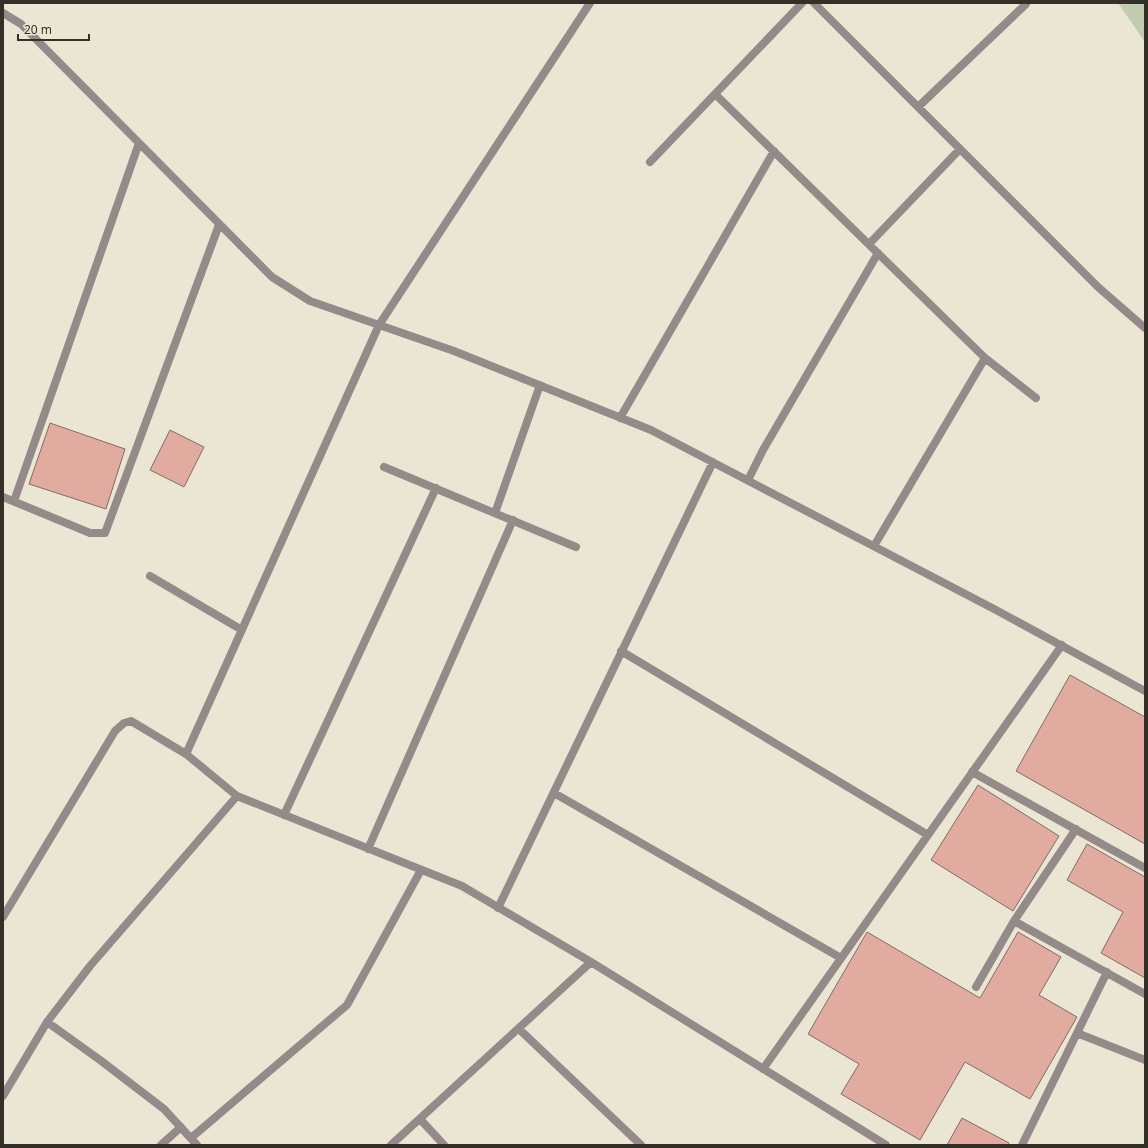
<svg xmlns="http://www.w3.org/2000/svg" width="1148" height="1148" font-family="'Noto Sans',sans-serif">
	<rect width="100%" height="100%" fill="#ebe6d3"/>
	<path fill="#c2ccae" d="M1118 3H1145V42Z"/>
	<path fill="#e1ab9f" stroke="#7f6c68" d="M50 423 125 449 106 509 29 484Z
		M170 430 204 447 184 487 150 470Z
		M1070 675 1145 717V844L1016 771Z
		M978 785 1059 836 1013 911 931 860Z
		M1087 844 1145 877V978L1101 953 1123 912 1067 880Z
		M867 932 980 998 1018 932 1061 957 1039 995 1077 1017 1030 1099 965 1062 920 1140 841 1094 859 1064 808 1034Z
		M962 1118 1009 1143 1008 1145H947Z"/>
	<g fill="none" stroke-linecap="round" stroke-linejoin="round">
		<path stroke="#948a8a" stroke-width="8" d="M590 3 379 325 186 754 237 796 462 886 591 962 886 1145
			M814 3 1098 287 1145 328
			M3 13 21 24 272 277 310 301 454 351 651 430 996 610 1145 691
			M715 94 985 358 1036 398
			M918 107 1026 4
			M650 162 802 3
			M869 244 960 149
			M620 418 774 151
			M384 467 576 547
			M748 480 763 450 878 253
			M3 497 90 533H105L219 225
			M14 501 139 143
			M495 513 540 385
			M874 546 985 358
			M150 576 242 630
			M621 651 928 835
			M972 772 1145 868
			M554 793 841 958
			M284 815 436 488
			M368 849 513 520
			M498 908 713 462
			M3 917 115 731 124 723 131 721 186 754
			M1014 921 1145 994
			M976 987 1014 921 1076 829
			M47 1022 100 1060 164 1109 197 1145
			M519 1029 641 1145
			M1077 1033 1145 1060
			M763 1069 1062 645
			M3 1096 47 1022 90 966 237 796
			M420 1119 444 1145
			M191 1138 347 1005 421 870
			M161 1145 181 1127
			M391 1145 591 962
			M1022 1145 1107 972"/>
	</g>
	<rect width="1148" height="1148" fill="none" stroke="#323029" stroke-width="8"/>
	<path d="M18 34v6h71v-6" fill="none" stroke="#323029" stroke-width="2"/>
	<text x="24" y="34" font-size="12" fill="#323029" stroke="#ebe6d3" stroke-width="3" paint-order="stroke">20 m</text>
</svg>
